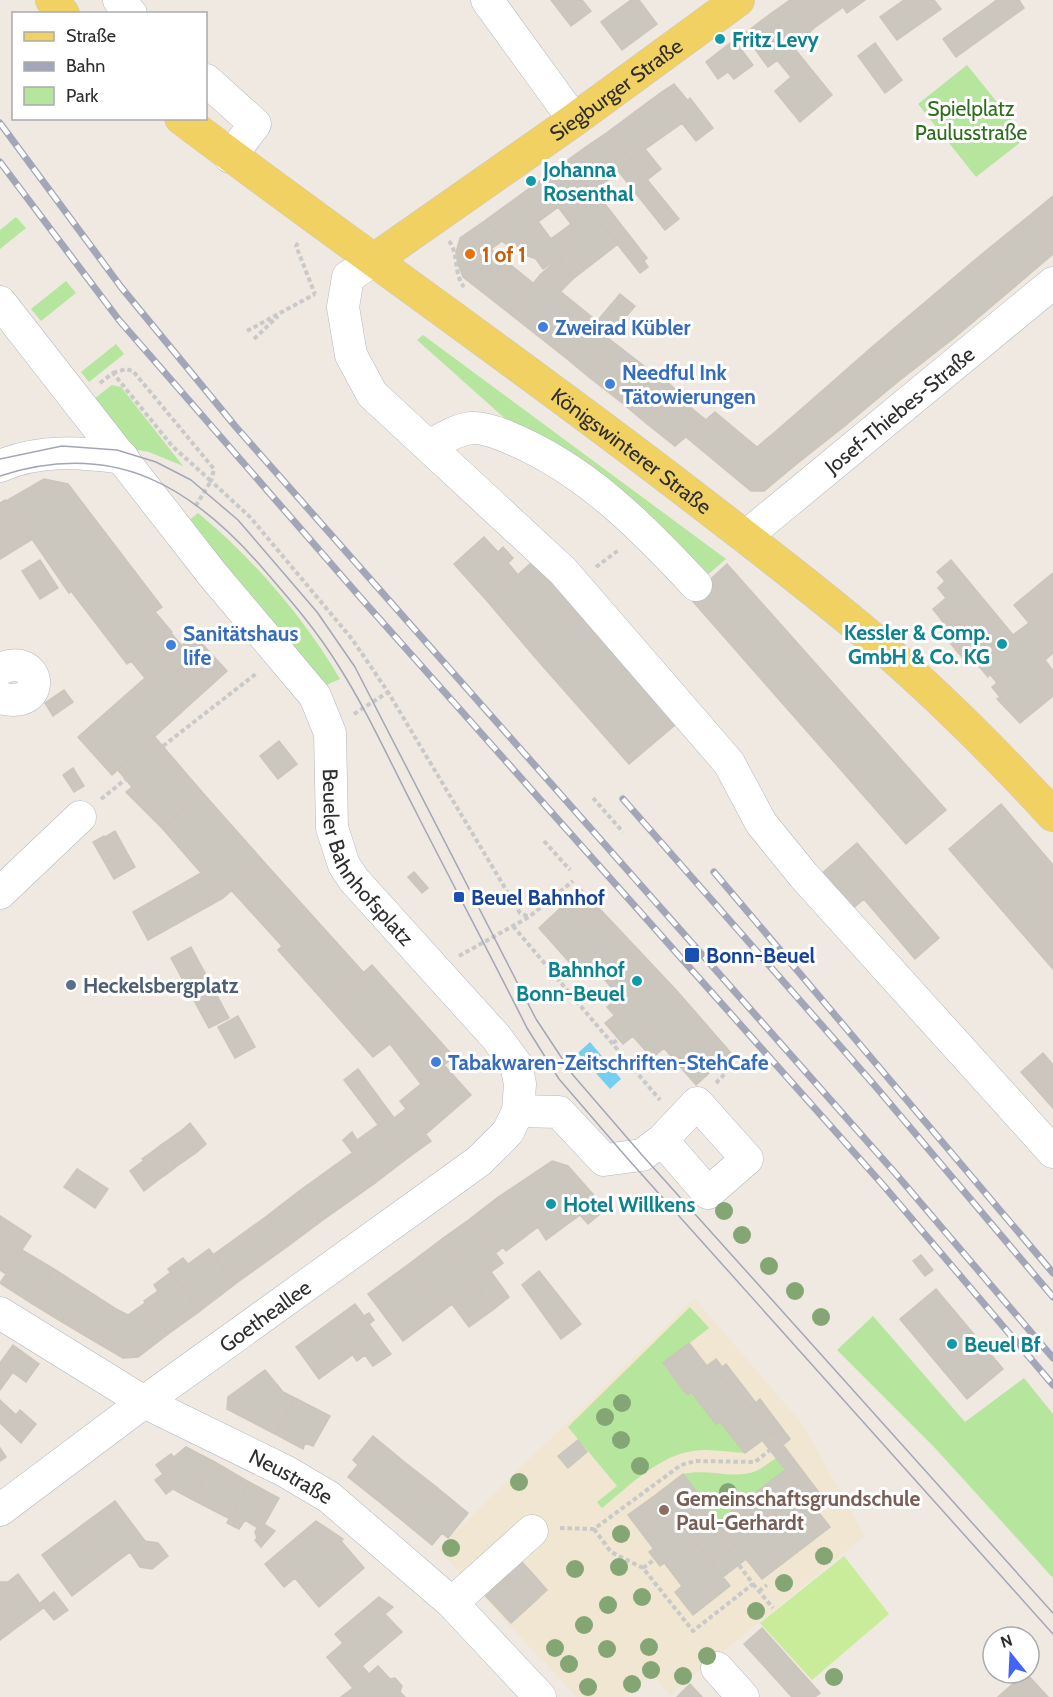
<svg xmlns="http://www.w3.org/2000/svg" width="1053" height="1697" font-family="Cabin,sans-serif">
	<rect width="100%" height="100%" fill="#efe9e1"/>
	<path fill="#f0e6d1" d="M694 1298 802 1424 865 1536 670 1695 652 1673 625 1697H577L438 1549Z"/>
	<path fill="#b6e59e" d="M967 65 1026 138 976 177 918 104Z
		M16 217 26 228 0 249V230Z
		M66 281 76 293 41 321 31 309Z
		M423 335 726 559 684 595 565 472 417 340Z
		M116 344 124 354 89 382 81 372Z
		M112 385 121 387 183 466 149 452 133 449 94 399Z
		M198 513C253 558 304 618 340 679L324 686 188 525V521Z
		M690 1307 709 1328 663 1364 686 1394 691 1392 716 1424 720 1422 745 1453C728 1452 709 1448 693 1451 658 1456 628 1487 602 1508L597 1502 617 1486 568 1427Z
		M873 1316 965 1422 1024 1378 1053 1414V1578L935 1448 837 1350Z
		M776 1458 785 1470 719 1521 683 1474C707 1468 734 1480 756 1471 763 1468 770 1462 776 1458Z"/>
	<path fill="#c9ec9a" d="M844 1556 889 1614 812 1680 760 1623Z"/>
	<path fill="#75cff0" d="M590 1042 621 1079 610 1089 578 1053Z"/>
	<path fill="#cbc7bf" stroke="#cbc5ba" stroke-width="1.5" d="M551 0H582L591 11 571 26Z
		M631 0H639L657 24 622 50 601 22Z
		M790 0H793L814 28 794 48 769 15Z
		M793 0H838L843 7 814 28Z
		M838 0H865L847 13Z
		M904 0H934L941 9 897 40 880 17Z
		M997 0H1019L1024 8 956 57 943 39Z
		M769 15 794 48 768 67 744 34Z
		M734 40 753 65 734 79 728 72 718 79 706 62Z
		M875 43 902 80 885 93 858 56Z
		M794 48 832 95 800 122 775 91 791 77 777 60Z
		M674 84 688 101 690 98 713 128 696 141 659 94Z
		M659 94 682 123 651 145 628 117Z
		M628 117 651 145 645 149 661 169 647 180 608 132Z
		M608 132 632 161 607 181 583 149Z
		M583 149 607 181 580 199 557 168Z
		M632 161 679 219 665 230 619 172Z
		M557 168 576 194 538 222 519 196Z
		M594 190 626 231 614 240 580 199Z
		M576 194 603 226 563 255 551 239 571 224 558 207Z
		M519 196 563 255 543 269 536 259 513 250 502 241 486 220Z
		M1053 196V246L1030 215Z
		M1030 215 1053 246V254L1005 295 976 259Z
		M486 220 502 241 491 249 533 283 509 313 463 277 458 264 456 253 460 238Z
		M603 226 618 244 574 278 558 259Z
		M626 231 647 258 644 261 648 267 640 273 614 240Z
		M558 259 574 278 560 292 540 275Z
		M976 259 1005 295 954 338 924 303Z
		M540 275 597 321 566 358 509 313Z
		M620 294 635 306 608 338 617 345 590 378 566 358Z
		M924 303 954 338 900 380 872 347Z
		M617 345 648 369 621 402 590 378Z
		M872 347 900 380 847 424 823 390Z
		M645 371 660 383 664 379 675 389 647 424 621 402Z
		M675 389 689 399 685 403 706 420 675 446 647 424Z
		M823 390 847 424 799 462 775 432Z
		M715 412 751 442 728 472 686 437Z
		M775 432 799 462 764 491H751L728 472 751 442 757 447Z
		M44 479 68 484 162 607 155 612 172 632 127 664 71 591 69 593 6 501Z
		M5 500 31 540 0 559V503Z
		M484 537 498 552 503 547 513 558 508 563 518 575 488 602 454 564Z
		M40 560 58 588 40 599 22 571Z
		M951 560 1013 635 1029 623 1014 605 1053 573V653L1045 660 1053 671V696L1020 723 997 699 1000 697 992 687 997 683 990 674 988 677 972 658 967 663 941 632 947 627 933 609 946 598 938 588 945 581 937 572Z
		M532 562 545 576 555 567 574 589 565 598 578 612 533 655 488 602Z
		M727 564 946 810 906 844 690 598Z
		M582 609 681 720 629 764 533 655Z
		M171 633 182 646 145 678 131 661Z
		M194 635 227 671 112 775 78 737Z
		M64 690 73 702 53 716 45 703Z
		M154 736 202 792 162 828 126 792 132 787 118 770Z
		M279 741 297 764 278 779 260 756Z
		M73 768 84 786 74 792 63 775Z
		M202 792 264 862 223 898 162 828Z
		M1001 804 1053 865V969L949 849Z
		M115 831 126 851 115 857 105 837Z
		M104 836 115 857 105 863 93 842Z
		M857 843 888 879 852 909 821 874Z
		M126 851 135 867 114 879 105 863Z
		M264 862 364 973 327 1005 278 950 282 946 232 891Z
		M414 872 428 888 422 893 408 877Z
		M201 873 223 898 148 940 133 912Z
		M888 879 939 938 915 959 864 899Z
		M581 889 677 991 731 1053 696 1085 664 1048 652 1058 607 1007 619 996 588 961 577 971 539 928Z
		M191 947 229 1018 209 1028 171 958Z
		M372 965 421 1020 373 1057 327 1005Z
		M615 1015 633 1036 623 1044 605 1023Z
		M238 1016 255 1047 235 1058 218 1027Z
		M421 1020 454 1057 444 1065 471 1095 426 1134 400 1101 421 1084 390 1044Z
		M1043 1053 1053 1065V1108L1021 1072Z
		M358 1069 394 1118 406 1109 431 1141 405 1160 344 1080Z
		M190 1123 206 1144 197 1152 181 1131Z
		M378 1125 405 1160 375 1183 343 1140 352 1132 357 1140Z
		M181 1131 197 1152 187 1159 171 1138Z
		M171 1138 187 1159 177 1166 161 1145Z
		M161 1145 177 1166 168 1173 152 1152Z
		M152 1152 168 1173 158 1180 142 1159Z
		M352 1153 375 1183 320 1222 298 1192Z
		M143 1161 158 1180 144 1191 130 1171Z
		M552 1161 568 1166 606 1209 588 1224 580 1215 546 1240 538 1227 526 1236 497 1198Z
		M77 1169 108 1189 95 1208 64 1187Z
		M298 1192 320 1222 288 1246 267 1216Z
		M497 1198 526 1236 506 1251 503 1247 496 1253 470 1219Z
		M0 1216 31 1236 6 1274 0 1270Z
		M267 1216 288 1246 235 1284 213 1255Z
		M470 1219 503 1263 491 1272 509 1297 494 1309 442 1239Z
		M442 1239 494 1309 469 1327 452 1304 443 1311 409 1264Z
		M209 1249 235 1284 200 1311 168 1269 183 1258 188 1264Z
		M22 1250 54 1269 31 1303 0 1283Z
		M921 1255 933 1270 925 1276 913 1261Z
		M409 1264 443 1311 403 1341 368 1294Z
		M54 1269 85 1289 62 1322 31 1303Z
		M539 1271 581 1324 561 1339 522 1285Z
		M171 1272 200 1311 168 1334 144 1301 158 1291 154 1285Z
		M85 1289 116 1309 94 1341 62 1322Z
		M936 1289 1003 1369 967 1399 900 1319Z
		M145 1303 168 1334 138 1357 123 1358 94 1341 116 1309 128 1315Z
		M355 1304 364 1316 369 1313 374 1320 369 1324 391 1354 373 1366 365 1355 357 1361 329 1323Z
		M329 1323 352 1355 319 1379 296 1347Z
		M689 1343 713 1374 717 1371 742 1404 746 1401 771 1434 745 1453 720 1422 716 1424 691 1392 687 1395 663 1363Z
		M13 1345 39 1364 26 1382 0 1363Z
		M716 1359 722 1367 726 1364 756 1403 760 1399 790 1439 783 1445 773 1432 771 1434 746 1401 742 1404 717 1371 713 1374 707 1366Z
		M0 1363 13 1372 0 1390Z
		M265 1370 283 1392 295 1398 275 1434 227 1409 228 1397Z
		M295 1398 330 1416 313 1446 305 1443 303 1449 275 1434Z
		M0 1400 16 1415 20 1410 36 1424 21 1443 0 1423Z
		M773 1432 821 1495 811 1502 762 1440Z
		M373 1436 407 1464 377 1500 348 1477 358 1465 353 1460Z
		M578 1440 587 1452 568 1468 558 1456Z
		M186 1447 213 1461 193 1500 173 1489 166 1494 155 1480 163 1474 156 1465 171 1454 174 1457Z
		M0 1448 6 1457 0 1461Z
		M213 1461 249 1482 230 1519 193 1500Z
		M407 1464 434 1485 404 1522 377 1500Z
		M785 1470 830 1527 762 1579 746 1559 723 1577 711 1563 736 1545 719 1521Z
		M683 1474 736 1545 711 1563 657 1494Z
		M249 1482 279 1498 261 1530 245 1520 239 1529 227 1523Z
		M434 1485 468 1513 448 1538 442 1533 432 1545 404 1522Z
		M657 1494 730 1586 693 1615 675 1592 682 1586 628 1515Z
		M115 1501 145 1541 158 1543 168 1556 152 1569 140 1567 130 1552 111 1566 81 1526Z
		M316 1521 343 1539 284 1587 265 1564Z
		M264 1524 275 1531 261 1547 255 1540 257 1538 255 1532 257 1528 261 1530Z
		M81 1526 111 1566 72 1596 42 1555Z
		M341 1541 364 1568 319 1607 295 1578Z
		M653 1549 664 1563 660 1566 649 1552Z
		M520 1560 532 1573 514 1589 502 1576Z
		M532 1573 547 1590 530 1606 514 1589Z
		M18 1574 43 1608 12 1631 0 1615V1582H8Z
		M502 1576 530 1606 511 1623 483 1593Z
		M54 1592 68 1610 54 1620 40 1603Z
		M379 1597 393 1607 385 1614 402 1632 362 1666 369 1674 378 1666 390 1679 395 1678 402 1686 400 1692 405 1697H341L353 1688 327 1657 343 1643 335 1634Z
		M0 1615 12 1631 0 1640Z
		M762 1628 820 1693 815 1697H792L744 1644Z
		M1026 1673 1048 1697H998L1025 1673Z
		M690 1684 702 1697H677Z"/>
	<g fill="none" stroke-linecap="round" stroke-linejoin="round">
		<g stroke="#b4b7c1" stroke-width="33">
			<g id="minor">
				<path d="M119 0 131 14"/>
				<path d="M487 0 574 120"/>
				<path d="M206 80 255 124 230 157"/>
				<path d="M374 260 348 277 343 307 351 355 372 394 563 571 729 763 761 823 804 876 1053 1152"/>
				<path id="s1" d="M0 302 213 575 315 696 330 733 332 828 344 865 354 880 496 1037 516 1064 520 1084 518 1111 508 1132 479 1161 144 1402 0 1510"/>
				<path d="M429 446C442 439 455 430 471 428 484 427 499 433 510 438 586 470 641 526 696 585"/>
				<path d="M0 466C40 449 81 452 123 458"/>
				<path id="s2" d="M745 537 1053 283"/>
				<path d="M0 669C41 650 50 711 0 698"/>
				<path d="M0 893 80 817"/>
				<path d="M518 1111 559 1112 604 1160 642 1155 662 1140 697 1103 747 1159 708 1193 662 1140"/>
				<path id="s3" d="M0 1313 144 1402 285 1471 329 1497 452 1603 540 1697"/>
				<path d="M452 1603 532 1531"/>
				<path d="M717 1668 743 1697"/>
			</g>
		</g>
		<g stroke="#c9c9c9" stroke-width="34">
			<g id="major">
				<path d="M52 0 63 14"/>
				<path id="s4" d="M181 118C348 244 521 364 687 492 748 539 809 585 868 635 933 690 995 752 1053 815"/>
				<path id="s5" d="M374 260 574 120 738 0"/>
			</g>
		</g>
		<path stroke="#c9c9c9" stroke-width="4" stroke-dasharray="4.5 3" stroke-linecap="butt" d="M449 241C459 253 453 273 464 287
			M298 243 296 246 315 294
			M247 331 315 294
			M254 339 278 316
			M113 373 126 369 133 371 214 469 211 481 250 517 352 639 388 692 520 913 529 917
			M100 383 113 373 173 447 211 481 195 507
			M596 567 620 549
			M354 714 388 692
			M163 746 257 673
			M593 798 623 832
			M101 799 126 779
			M544 841 570 870
			M513 926 660 1100
			M459 956 529 917 573 881
			M613 1043 629 1031
			M716 1083 737 1061
			M560 1528 594 1529 681 1465 695 1461 755 1462 770 1450
			M594 1529 611 1552 643 1568 693 1631 753 1584 739 1565
			M643 1568 655 1559
			M753 1584 773 1608
			M759 1591 767 1585"/>
		<use href="#minor" stroke="#fff" stroke-width="32"/>
		<use href="#major" stroke="#f2d163" stroke-width="33"/>
		<path stroke="#a3a6b8" stroke-width="1.5" d="M0 459 62 446 117 450 156 462 191 480 238 520 317 612 355 667 536 1019 573 1075 642 1155 1053 1613
			M0 476C114 439 193 486 266 572 292 602 317 631 338 665 368 712 391 764 417 814 453 885 491 956 527 1028L559 1079 628 1159 1053 1634"/>
		<g stroke="#a3a6b8" stroke-width="7">
			<path id="rail" d="M0 123 121 287 235 426 896 1174 1053 1358
				M0 162 119 320 360 597 883 1185 1053 1385
				M623 799 876 1087 1053 1297
				M714 872 1053 1273"/>
		</g>
		<use href="#rail" stroke="#fff" stroke-width="4.5" stroke-dasharray="14" stroke-linecap="butt"/>
	</g>
	<g fill="#84a574">
		<circle cx="724" cy="1211" r="9"/>
		<circle cx="742" cy="1235" r="9"/>
		<circle cx="769" cy="1266" r="9"/>
		<circle cx="795" cy="1291" r="9"/>
		<circle cx="821" cy="1317" r="9"/>
		<circle cx="622" cy="1403" r="9"/>
		<circle cx="605" cy="1417" r="9"/>
		<circle cx="621" cy="1440" r="9"/>
		<circle cx="640" cy="1466" r="9"/>
		<circle cx="519" cy="1482" r="9"/>
		<circle cx="728" cy="1492" r="9"/>
		<circle cx="621" cy="1534" r="9"/>
		<circle cx="451" cy="1548" r="9"/>
		<circle cx="824" cy="1556" r="9"/>
		<circle cx="619" cy="1567" r="9"/>
		<circle cx="575" cy="1569" r="9"/>
		<circle cx="784" cy="1583" r="9"/>
		<circle cx="642" cy="1597" r="9"/>
		<circle cx="608" cy="1605" r="9"/>
		<circle cx="756" cy="1611" r="9"/>
		<circle cx="584" cy="1625" r="9"/>
		<circle cx="649" cy="1647" r="9"/>
		<circle cx="555" cy="1648" r="9"/>
		<circle cx="607" cy="1649" r="9"/>
		<circle cx="707" cy="1656" r="9"/>
		<circle cx="569" cy="1664" r="9"/>
		<circle cx="651" cy="1670" r="9"/>
		<circle cx="683" cy="1676" r="9"/>
		<circle cx="834" cy="1677" r="9"/>
		<circle cx="632" cy="1684" r="9"/>
		<circle cx="588" cy="1687" r="9"/>
	</g>
	<g fill="#0f9aa8" stroke="#fff" stroke-width="2">
		<circle cx="720" cy="39" r="6"/>
		<circle cx="531" cy="181" r="6"/>
		<circle cx="1002" cy="644" r="6"/>
		<circle cx="637" cy="981" r="6"/>
		<circle cx="551" cy="1204" r="6"/>
		<circle cx="952" cy="1344" r="6"/>
	</g>
	<circle fill="#e8710a" stroke="#fff" stroke-width="2" cx="470" cy="254" r="6"/>
	<g fill="#3f7fe0" stroke="#fff" stroke-width="2">
		<circle cx="543" cy="327" r="6"/>
		<circle cx="610" cy="384" r="6"/>
		<circle cx="171" cy="645" r="6"/>
		<circle cx="436" cy="1062" r="6"/>
	</g>
	<g fill="#1a4fb4" stroke="#fff" stroke-width="2">
		<rect x="453" y="891" width="12" height="12" rx="3"/>
		<rect x="684" y="947" width="16" height="16" rx="3"/>
	</g>
	<circle fill="#5c6f8a" stroke="#fff" stroke-width="2" cx="71" cy="985" r="6"/>
	<circle fill="#8d6e63" stroke="#fff" stroke-width="2" cx="664" cy="1510" r="6"/>
	<g text-anchor="middle" dominant-baseline="central" stroke-width="6" stroke-linejoin="round" paint-order="stroke">
		<g font-size="21" font-weight="bold" fill="#0d838f" stroke="#fff" text-anchor="start">
			<text x="732" y="39">Fritz Levy</text>
			<text x="543" y="169">Johanna<tspan x="543" dy="24">Rosenthal</tspan></text>
			<text x="990" y="632" text-anchor="end">Kessler &amp; Comp.<tspan x="990" dy="24">GmbH &amp; Co. KG</tspan></text>
			<text x="625" y="969" text-anchor="end">Bahnhof<tspan x="625" dy="24">Bonn-Beuel</tspan></text>
			<text x="563" y="1204">Hotel Willkens</text>
			<text x="964" y="1344">Beuel Bf</text>
		</g>
		<g font-size="21" fill="#2e2e2e" stroke="#fff">
			<text stroke="none"><textPath href="#s5" startOffset="296">Siegburger Straße</textPath></text>
			<text stroke="none"><textPath href="#s2" startOffset="200">Josef-Thiebes-Straße</textPath></text>
			<text stroke="none"><textPath href="#s4" startOffset="560">Königswinterer Straße</textPath></text>
			<text stroke="none"><textPath href="#s1" startOffset="680">Beueler Bahnhofsplatz</textPath></text>
			<text transform="translate(265 1316) rotate(-36)">Goetheallee</text>
			<text stroke="none"><textPath href="#s3" startOffset="334">Neustraße</textPath></text>
		</g>
		<g font-size="21" fill="#2c6e1b" stroke="#fff">
			<text x="971" y="108">Spielplatz<tspan x="971" dy="24">Paulusstraße</tspan></text>
		</g>
		<g font-size="21" font-weight="bold" fill="#c56008" stroke="#fff" text-anchor="start">
			<text x="482" y="254">1 of 1</text>
		</g>
		<g font-size="21" font-weight="bold" fill="#366cbe" stroke="#fff" text-anchor="start">
			<text x="555" y="327">Zweirad Kübler</text>
			<text x="622" y="372">Needful Ink<tspan x="622" dy="24">Tätowierungen</tspan></text>
			<text x="183" y="633">Sanitätshaus<tspan x="183" dy="24">life</tspan></text>
			<text x="448" y="1062">Tabakwaren-Zeitschriften-StehCafe</text>
		</g>
		<g font-size="21" font-weight="bold" fill="#164399" stroke="#fff" text-anchor="start">
			<text x="471" y="897">Beuel Bahnhof</text>
			<text x="706" y="955">Bonn-Beuel</text>
		</g>
		<g font-size="21" font-weight="bold" fill="#4e5e75" stroke="#fff" text-anchor="start">
			<text x="83" y="985">Heckelsbergplatz</text>
		</g>
		<g font-size="21" font-weight="bold" fill="#785e54" stroke="#fff" text-anchor="start">
			<text x="676" y="1498">Gemeinschaftsgrundschule<tspan x="676" dy="24">Paul-Gerhardt</tspan></text>
		</g>
	</g>
	<rect x="12" y="12" width="195" height="108" fill="#ffffff" stroke="#ababab" stroke-width="1.5"/>
	<rect x="24" y="32" width="30" height="9" fill="#f2d163" stroke="#ababab" stroke-width="1.5"/>
	<text x="66" y="42" font-size="18" fill="#2e2e2e">Straße</text>
	<rect x="24" y="62" width="30" height="9" fill="#a3a6b8" stroke="#ababab" stroke-width="1.5"/>
	<text x="66" y="72" font-size="18" fill="#2e2e2e">Bahn</text>
	<rect x="24" y="87" width="30" height="18" fill="#b6e59e" stroke="#ababab" stroke-width="1.5"/>
	<text x="66" y="102" font-size="18" fill="#2e2e2e">Park</text>
	<g transform="translate(1011 1655) rotate(342)"><circle r="28" fill="#ffffff" stroke="#ababab" stroke-width="1.5"/>
	<path d="M0-4.5L10 22L0 15L-10 22Z" fill="#4264fb"/>
	<text y="-9" font-size="16" font-weight="bold" text-anchor="middle" fill="#2e2e2e">N</text>
	</g>
</svg>
